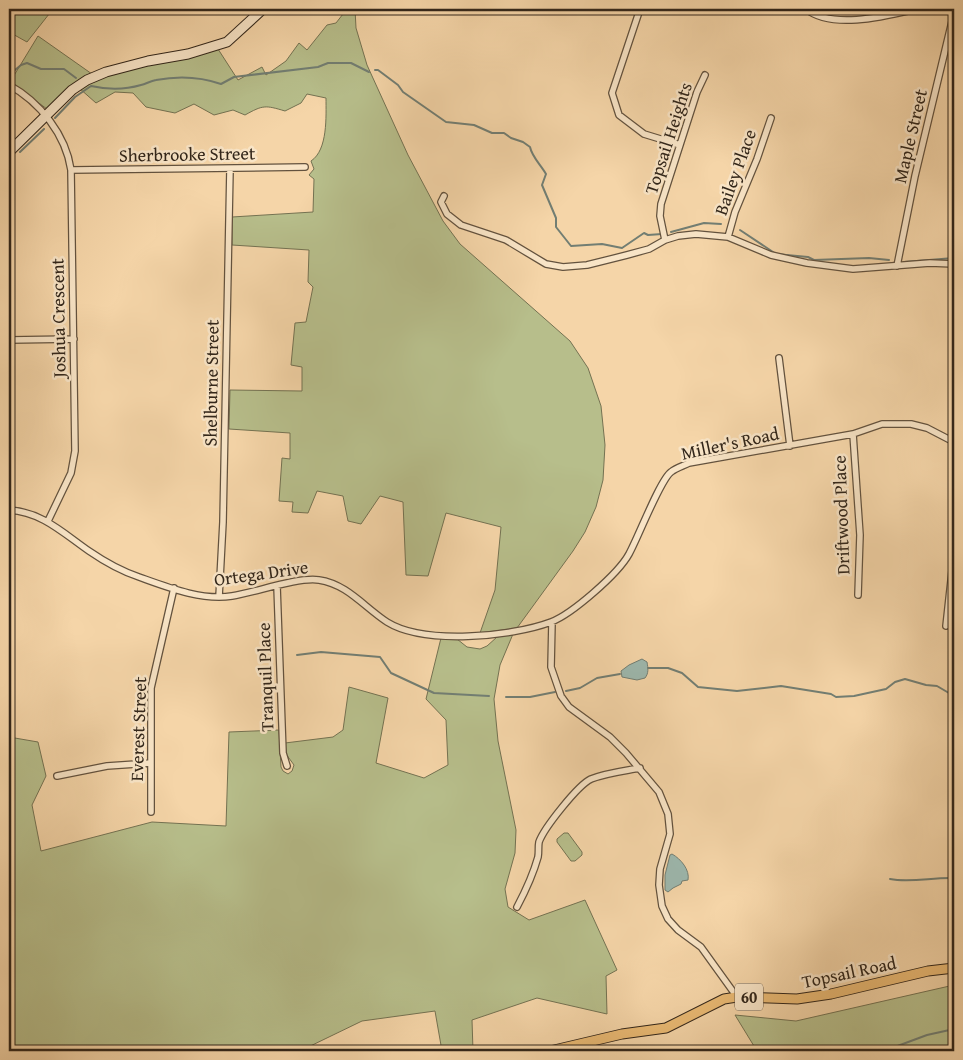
<svg xmlns="http://www.w3.org/2000/svg" width="963" height="1060" font-family="'Gentium Book Plus',serif">
	<rect width="100%" height="100%" fill="#f5d5a8"/>
	<filter id="stains"><feTurbulence type="fractalNoise" baseFrequency=".004" numOctaves="4"/><feColorMatrix values="0 0 0 0 .2 0 0 0 0 .09 0 0 0 0 .02 0 0 0 .5 -.17"/></filter>
	<radialGradient id="worn" r=".72"><stop offset=".6" stop-color="#630" stop-opacity="0"/><stop offset="1" stop-color="#630" stop-opacity=".3"/></radialGradient>
	<path fill="#b7be8b" stroke="#747252" d="M9 9H53L27 42 9 32Z
		M341 9H355L356 28 367 65 408 155 443 221 460 244 570 341 588 368 601 406 605 445 603 480 596 507 585 532 573 551 517 628 480 633 495 590 501 527 446 513 428 576 406 575 403 502 380 496 361 524 348 521 343 496 317 491 308 513 292 512 293 502 279 501 282 458 290 459V433L229 429 230 390 302 391V367L291 365 295 323 306 322 313 287 308 282 309 250 232 245V217L313 212 314 179 309 175 314 169 311 161C328 150 326 116 326 98L307 94 301 103 285 111C265 105 263 105 245 115L233 110 214 115 194 104 175 113 146 107 133 93 115 92 96 103 79 88 99 78 130 69 187 58 218 49 238 80 262 67 266 75 286 61 299 43 307 50 327 25 336 23 343 14Z
		M38 36 92 74 47 109 10 82Z
		M513 634 500 665 494 699 498 741 516 830 515 853 505 889 508 907 529 920 585 900 617 970 606 976 607 1014 537 998 472 1020 473 1051H442L435 1011 362 1021 300 1051H9V737L38 742 46 776 32 805 41 851 152 822 226 826 229 732 279 730 281 767 283 771 288 774 292 771 294 765 286 754 285 743 333 737 343 730 349 687 388 698 376 763 424 778 448 765 446 720 426 699 441 638 457 639 467 647 480 649 487 646 497 637Z
		M564 833H568L582 852V855L575 861H571L557 842V839Z
		M954 985V1051H757L735 1015 796 1021Z"/>
	<path fill="#9db8ae" stroke="#727e73" d="M642 659 647 662C648 668 649 673 645 678L637 680 622 677 621 671 629 665Z
		M672 854C681 859 690 870 688 880L682 881 681 884 673 888 668 892 665 890V875L670 855Z"/>
	<g fill="none" stroke-linecap="round" stroke-linejoin="round">
		<path stroke="#727e73" stroke-width="2" d="M375 70H378L398 85 403 92 446 122 474 125 492 133H504L511 138 523 142 530 147C532 157 541 165 546 174L542 185 556 218V227L571 246 602 244 622 248 644 233 648 235 662 234
			M9 75 21 65 27 63 41 69H64L76 78
			M55 118 75 97 91 86C109 90 124 90 141 85 146 84 150 81 156 80 177 76 201 77 221 84L234 77 318 67 328 63H351L369 72
			M20 152 44 129
			M9 163 11 161
			M740 230 776 254 808 257 814 260 869 258 889 260
			M671 232 704 223 721 224
			M904 262 954 258
			M297 655 321 652 380 657 391 673 434 693 489 696
			M648 668H668L682 673 698 687 737 691 781 686 831 694 836 697 854 696 886 689 895 682 905 679 926 685 937 686 954 696
			M566 691 580 688 597 678 620 674
			M506 697H530L555 692
			M890 879C911 883 933 877 954 878
			M608 1051 631 1050 633 1051
			M884 1051 927 1035 954 1029"/>
		<g stroke="#63523e" stroke-width="8">
			<path id="street" d="M640 9 612 93 619 115 644 134 680 145
				M806 9C832 30 886 16 916 9
				M9 85C40 102 66 135 71 170L75 451 71 473 48 521
				M71 170 305 167
				M444 196 441 202 447 214 461 225 506 240 546 264 563 267 587 265 627 255 649 249 665 240 678 236 696 234 728 237 771 255 807 263 853 269 930 263 954 264
				M728 237 735 212 757 159 771 118
				M665 240 660 216 661 204 697 92 705 75
				M897 266 915 176 954 13
				M9 340 74 339
				M779 358 790 446
				M853 434 860 535 858 595
				M9 510C42 512 63 533 89 551 105 562 121 571 139 577 167 587 202 601 232 596 257 592 297 577 319 580 347 584 364 607 387 622 424 645 511 637 551 622 572 614 618 574 629 554 638 538 660 480 671 472 676 468 683 466 689 463L853 434 882 424H911L927 428 954 442
				M277 586 283 753 287 766
				M219 597 223 522 230 169
				M552 622 551 667 561 696 569 707 610 737 626 753 659 792 668 814 670 834 660 869 659 885 662 906 668 919 678 930 701 947 737 997
				M946 626 954 553
				M57 776 107 766 151 763
				M151 812V688L174 588
				M517 907C526 890 533 875 538 857 539 852 538 847 539 842 544 828 578 785 591 779 606 773 624 771 640 768"/>
		</g>
		<g stroke="#32261a" stroke-width="11">
			<path id="secondary" d="M9 152 72 90 87 80 106 72 148 61 188 54 227 42 263 9"/>
		</g>
		<g stroke="#32261a" stroke-width="11">
			<path id="primary" d="M550 1051 622 1034 666 1028 724 999 737 997 797 999 831 994 928 971 954 968"/>
		</g>
		<use href="#street" stroke="#f8e4c6" stroke-width="5.5"/>
		<use href="#secondary" stroke="#f8e4c6" stroke-width="9"/>
		<use href="#primary" stroke="#eaba74" stroke-width="9"/>
	</g>
	<g text-anchor="middle" dominant-baseline="central" stroke-width="5" stroke-linejoin="round" paint-order="stroke">
		<rect fill="#f8e4c6" stroke="#6d5f4e" stroke-width="1" x="735" y="983.5" width="28" height="27" rx="4"/>
		<g font-size="16" font-weight="bold" fill="#32261a">
			<text x="749" y="997">60</text>
		</g>
		<g font-size="18" fill="#32261a" stroke="#f8e4c6">
			<text transform="translate(910 136) rotate(-77)">Maple Street</text>
			<text transform="translate(668 138) rotate(-72)">Topsail Heights</text>
			<text transform="translate(187 154) rotate(-1)">Sherbrooke Street</text>
			<text transform="translate(735 172) rotate(-70)">Bailey Place</text>
			<text transform="translate(58 318) rotate(-91)">Joshua Crescent</text>
			<text transform="translate(211 383) rotate(-89)">Shelburne Street</text>
			<text transform="translate(730 443) rotate(-12)">Miller's Road</text>
			<text transform="translate(841 515) rotate(-92)">Driftwood Place</text>
			<text transform="translate(261 573) rotate(-8)">Ortega Drive</text>
			<text transform="translate(265 677) rotate(-92)">Tranquil Place</text>
			<text transform="translate(138 729) rotate(-88)">Everest Street</text>
			<text transform="translate(849 972) rotate(-12)">Topsail Road</text>
		</g>
	</g>
	<rect width="963" height="1060" fill="none" stroke="#f5d5a8" stroke-width="30"/>
	<rect x="10" y="10" width="943" height="1040" fill="none" stroke="#32261a" stroke-width="2.5"/>
	<rect x="15" y="15" width="933" height="1030" fill="none" stroke="#32261a"/>
	<rect width="100%" height="100%" filter="url(#stains)"/>
	<rect width="100%" height="100%" fill="url(#worn)"/>
</svg>
